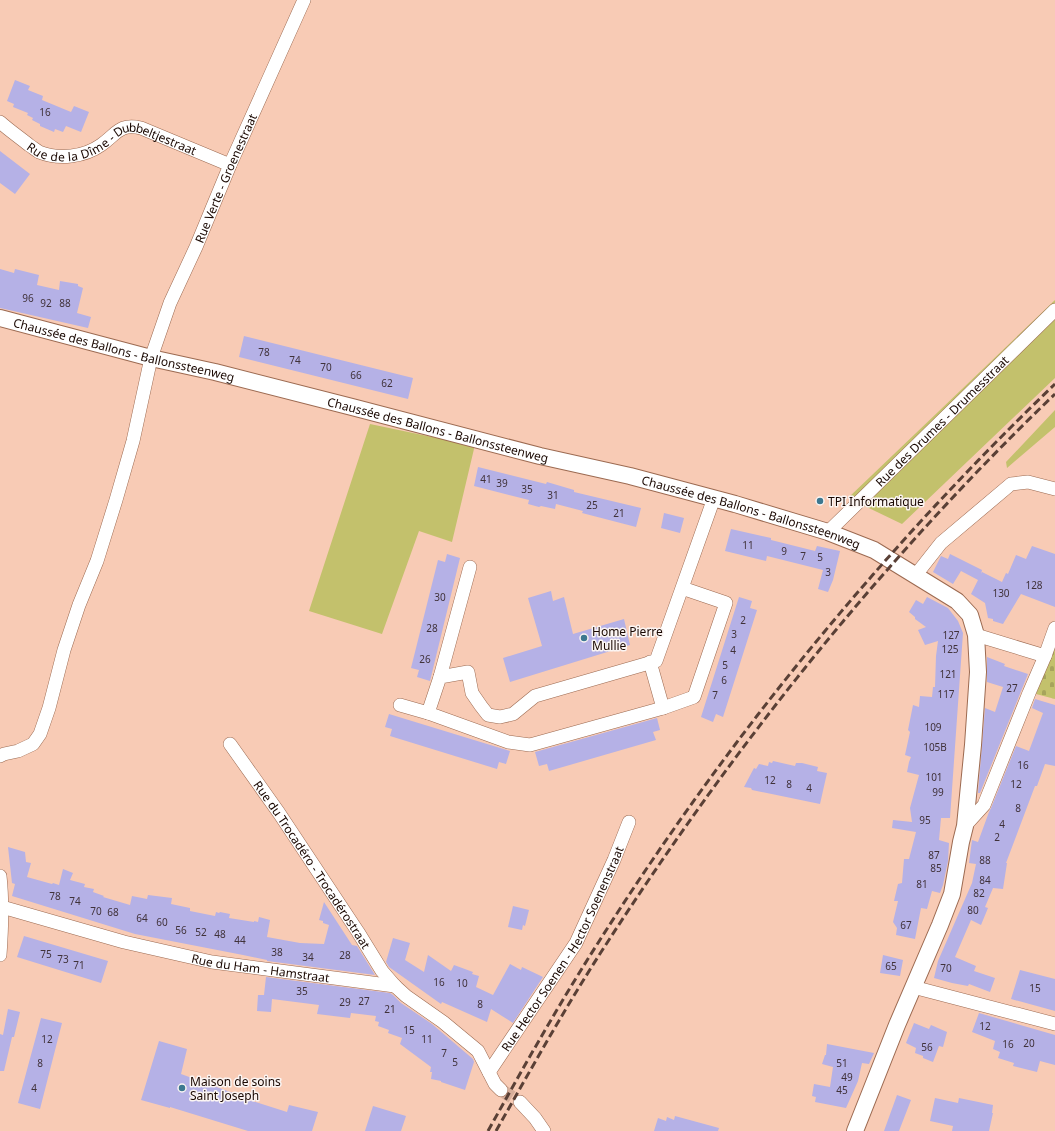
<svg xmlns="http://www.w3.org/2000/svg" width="1055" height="1131" font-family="'Noto Sans',sans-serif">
	<defs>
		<pattern id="cemetery-stones" width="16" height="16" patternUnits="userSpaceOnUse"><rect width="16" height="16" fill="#c3c16c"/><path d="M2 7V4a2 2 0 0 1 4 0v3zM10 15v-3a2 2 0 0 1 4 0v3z" fill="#a7a45c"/></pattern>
	</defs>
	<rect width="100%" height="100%" fill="#f8cbb5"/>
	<path fill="#c3c16c" d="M1055 300V378L902 524 848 498Z
		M1055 410V427L1007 468 1006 462Z
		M370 424 437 438 441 424 478 432 452 542 419 531 382 634 309 611Z"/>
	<path fill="url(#cemetery-stones)" d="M1055 640V699L1036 694Z"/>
	<path fill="#b5b1e6" d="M15 80 30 86 28 90 43 96 42 100 71 112 74 106 89 112 81 132 66 126 63 132 55 129 54 132 40 126V124L32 120 33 118 27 115 28 113 13 107 14 104 7 101Z
		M0 151 30 174 15 194 0 183Z
		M0 269 14 273 15 269 39 275 37 285 59 290 60 281 78 284V286L83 288 77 313 91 317 88 328 0 308Z
		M244 336 413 378 408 399 239 357Z
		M478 467 546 484 547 482 574 490V492L641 508 636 527 582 513 583 511 556 504 555 509 541 506 539 507 528 504 529 500 474 486Z
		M664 513 684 518 680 533 661 528Z
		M731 529 771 538V540L815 551 817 546 840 551 833 580 828 592 818 589 823 570 767 556 766 561 725 551Z
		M1032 546 1055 554V607L1021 594 1003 624 993 621V619L988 618 985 603 971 594 978 580 961 571 953 584 933 572 941 556 948 559 950 554 982 570 981 574 982 572 1002 582 1006 573 1008 574 1016 555 1026 559Z
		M447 554 460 558 430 681 417 677 419 670 411 668 438 560 445 562Z
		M551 591 553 601 564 597 573 634 624 619 630 645 510 682 503 658 542 646 528 598Z
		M739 597 752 601 750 608 757 610 723 717 716 714 713 722 701 717Z
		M927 597 948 608 958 621 963 633 950 818H941L939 840 949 843 948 861 943 885 940 893 932 891 927 909 921 908 915 939 896 935 897 928 893 922 898 901H894L898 884 902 883 904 859H909L916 832 892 828 893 820 912 822 910 808 919 775 907 772 909 762 911 757 905 755 910 732 908 730 913 705 919 707 920 696 932 697 933 687H935L936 656 938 641 925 645 918 630 926 627 915 619V617L909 612 916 600 923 604Z
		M987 657 1005 664 1004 666 1028 674 980 793H978L985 708 995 712 1003 687 987 682Z
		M1035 699 1055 705V766L1045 764 1037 786H1035L1006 863H1007L1003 889 993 888 985 907 988 908 981 925 971 920 955 957 976 966 974 971 995 978 990 992 969 984 968 986 952 983 934 978 938 961 972 883 976 864 969 863 972 840 978 842 989 812 991 808 1016 746 1029 751 1043 713 1032 708Z
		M389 714 510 751 506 764 499 762 497 769 390 736 392 729 385 727Z
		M657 718 660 730 653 732 656 740 549 771 547 764 539 766 535 752Z
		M773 761 795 766 796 763H802L818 767 817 771 827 773 820 804 752 790 751 788 744 787 754 768 756 769 759 764 768 766 769 762 772 763Z
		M8 847 25 852 26 862 31 863 27 877 52 884 53 883 59 885 63 869 73 873 70 880 85 884 84 887 94 889 93 892 104 896 103 897 130 905 132 896 147 899 148 895 172 898 171 904 190 908V911L215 916 216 912 219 913 220 912 230 914 229 918 254 922V921L258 922 259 917 270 920 267 937 300 943 324 944 329 925 323 923V921L319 920 324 902 352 945 357 946 375 975 267 961V960L243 955 135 934 12 896 15 884 12 883Z
		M513 906 529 910 525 926 523 925 522 930 508 927Z
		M24 936 108 961 101 983 17 957Z
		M393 938 410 943 405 960 424 972 428 955 451 971 454 965 473 972 472 974 479 976 476 987 493 995 510 964 521 970 522 967 543 977 513 1023 491 1009 487 1022 442 1002 441 1004 389 967 386 962Z
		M883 955 903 960 900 976 880 973Z
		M1020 970 1055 979V1011L1011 999Z
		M266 977 390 993 393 995 401 1003 432 1024 473 1059 474 1062 465 1090 441 1082V1081L431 1079 432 1072H430L431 1067 400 1044 402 1038 388 1033 389 1030 378 1026 379 1022 375 1021 376 1016 351 1013 350 1018 317 1014 319 1005 272 999 271 1012 257 1011 258 995H264Z
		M8 1009 20 1012 14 1037H12L4 1071H0V1034L3 1035Z
		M979 1013 1055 1035V1065L1040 1061 1037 1072 1013 1066 1014 1063 998 1058 1000 1052 993 1049 995 1041 972 1032Z
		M41 1018 62 1023 40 1109 18 1103Z
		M914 1023 929 1029 931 1025 947 1032 943 1047 939 1046 933 1062 923 1058V1056L915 1053 916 1048 906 1043Z
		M159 1041 187 1049 181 1074 233 1093V1095L287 1112 289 1105 318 1112 312 1131H248L170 1107V1108L141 1100Z
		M827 1044 874 1053 869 1064 862 1063 858 1081 846 1108 815 1102 816 1097 812 1096 814 1084 830 1087 833 1067 822 1064 825 1055H826Z
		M897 1095 911 1100 899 1131H884Z
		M935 1098 958 1103 959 1098 993 1105 992 1113H993L989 1131H952L953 1126 930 1121Z
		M373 1106 406 1116 401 1131H365Z
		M675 1116 719 1128 718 1131H654L658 1118 666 1121 667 1117 674 1120Z"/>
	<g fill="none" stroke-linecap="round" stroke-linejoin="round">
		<path stroke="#d7ae9a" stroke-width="13" stroke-dasharray="13 6" stroke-linecap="butt" d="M501 1090 520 1102"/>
		<g stroke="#9c6a51" stroke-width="14">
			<g id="minor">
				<path id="s1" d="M0 122C9 130 19 137 29 145 32 147 36 150 39 152 59 160 84 157 101 145 117 134 119 123 141 128L230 165"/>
				<path id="s2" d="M828 532 1055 310"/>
				<path d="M915 576 941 543 1011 484 1028 482 1055 489"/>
				<path d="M682 588 726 603 694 697 663 708 530 745 508 742 428 713 440 677 468 672 472 693 481 706 488 715 500 717 513 714 535 696 656 661 714 498"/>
				<path d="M976 635 1045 656"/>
				<path d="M650 662 663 708"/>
				<path d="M440 677 470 567"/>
				<path d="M400 705 428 713"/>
				<path id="s3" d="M230 744 279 813 358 932 382 971 395 986 406 996 443 1022 478 1051 495 1084 501 1090"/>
				<path id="s4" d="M0 756 4 754 18 751 33 744 40 734 49 708 64 650 79 605 97 561 116 500 133 441 151 358 170 303 196 247 230 165 304 0"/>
				<path d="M965 826 984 805 1029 693 1045 656 1055 628"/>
				<path d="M0 876C3 903 2 928 0 955"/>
				<path id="s5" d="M2 907 124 942 212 962 395 986"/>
				<path d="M913 987 1055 1024"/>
				<path id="s6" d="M489 1072 576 943 614 860 629 822"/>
				<path d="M520 1102 535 1118 544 1131"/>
			</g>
		</g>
		<g stroke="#9c6a51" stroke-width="18">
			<g id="tertiary">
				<path id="s7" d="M0 318 151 358 215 372 352 407 540 456 630 476 735 504 828 532 874 550 957 601 970 615 976 635 978 672 973 745 965 826 961 842 952 894 940 925 897 1025 855 1131"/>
			</g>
		</g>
		<use href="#minor" stroke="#fff" stroke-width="13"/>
		<use href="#tertiary" stroke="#fff" stroke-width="16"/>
		<path stroke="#5a4036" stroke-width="3" stroke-dasharray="8 4" stroke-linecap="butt" d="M488 1131C523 1068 559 1004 598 943 727 739 881 551 1055 384
			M496 1131C531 1069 566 1006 605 946 734 746 883 559 1055 394"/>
	</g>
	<g fill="#3d7890" stroke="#fbf5f3" stroke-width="1.5">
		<circle cx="820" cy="501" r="4"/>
		<circle cx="584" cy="638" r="4"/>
		<circle cx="182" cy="1088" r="4"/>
	</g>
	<g text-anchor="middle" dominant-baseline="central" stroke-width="3" stroke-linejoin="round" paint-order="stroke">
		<g font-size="10" fill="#40323a">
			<text x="45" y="112">16</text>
			<text x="28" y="298">96</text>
			<text x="46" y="303">92</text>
			<text x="65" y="303">88</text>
			<text x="264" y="352">78</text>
			<text x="295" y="360">74</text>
			<text x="326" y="367">70</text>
			<text x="356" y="375">66</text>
			<text x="387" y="383">62</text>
			<text x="486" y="479">41</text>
			<text x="502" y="483">39</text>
			<text x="527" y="489">35</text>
			<text x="553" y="495">31</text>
			<text x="592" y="505">25</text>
			<text x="619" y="513">21</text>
			<text x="748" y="545">11</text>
			<text x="784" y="551">9</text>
			<text x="803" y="556">7</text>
			<text x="820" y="557">5</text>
			<text x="828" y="572">3</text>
			<text x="1034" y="585">128</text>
			<text x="1001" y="593">130</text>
			<text x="440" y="597">30</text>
			<text x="743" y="620">2</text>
			<text x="432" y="628">28</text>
			<text x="734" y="634">3</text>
			<text x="951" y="635">127</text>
			<text x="950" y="649">125</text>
			<text x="733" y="650">4</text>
			<text x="425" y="659">26</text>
			<text x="725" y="665">5</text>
			<text x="948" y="674">121</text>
			<text x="724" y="680">6</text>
			<text x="1012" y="688">27</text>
			<text x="946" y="694">117</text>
			<text x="715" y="695">7</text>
			<text x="933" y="727">109</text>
			<text x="935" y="747">105B</text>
			<text x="1023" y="765">16</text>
			<text x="934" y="777">101</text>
			<text x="770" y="780">12</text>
			<text x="789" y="784">8</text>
			<text x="1016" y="784">12</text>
			<text x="809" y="788">4</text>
			<text x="938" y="792">99</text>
			<text x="1018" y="808">8</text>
			<text x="925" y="820">95</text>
			<text x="1002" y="824">4</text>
			<text x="997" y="837">2</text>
			<text x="934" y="855">87</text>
			<text x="985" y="860">88</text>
			<text x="936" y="868">85</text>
			<text x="985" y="880">84</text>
			<text x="922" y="884">81</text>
			<text x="979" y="893">82</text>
			<text x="55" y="896">78</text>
			<text x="75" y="901">74</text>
			<text x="973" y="910">80</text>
			<text x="96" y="911">70</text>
			<text x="113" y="912">68</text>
			<text x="142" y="918">64</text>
			<text x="162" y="922">60</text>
			<text x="906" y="925">67</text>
			<text x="181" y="930">56</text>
			<text x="201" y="932">52</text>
			<text x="220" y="934">48</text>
			<text x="240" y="940">44</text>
			<text x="277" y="952">38</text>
			<text x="46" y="954">75</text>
			<text x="345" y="955">28</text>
			<text x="308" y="957">34</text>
			<text x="63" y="959">73</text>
			<text x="79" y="965">71</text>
			<text x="891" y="966">65</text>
			<text x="946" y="968">70</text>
			<text x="439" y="982">16</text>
			<text x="462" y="983">10</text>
			<text x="1035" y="988">15</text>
			<text x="302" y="991">35</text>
			<text x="364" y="1001">27</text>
			<text x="345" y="1002">29</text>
			<text x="480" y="1004">8</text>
			<text x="390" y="1009">21</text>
			<text x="985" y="1026">12</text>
			<text x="409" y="1030">15</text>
			<text x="47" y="1039">12</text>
			<text x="427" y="1039">11</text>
			<text x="1029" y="1043">20</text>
			<text x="1008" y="1044">16</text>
			<text x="927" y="1047">56</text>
			<text x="444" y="1053">7</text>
			<text x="455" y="1062">5</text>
			<text x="40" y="1063">8</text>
			<text x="842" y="1063">51</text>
			<text x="847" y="1077">49</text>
			<text x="34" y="1088">4</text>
			<text x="842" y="1090">45</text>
		</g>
		<g font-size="12" fill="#190701" stroke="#fbf5f3">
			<text stroke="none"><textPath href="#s1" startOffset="128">Rue de la Dîme - Dubbeltjestraat</textPath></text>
			<text stroke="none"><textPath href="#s4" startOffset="635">Rue Verte - Groenestraat</textPath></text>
			<text stroke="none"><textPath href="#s7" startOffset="128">Chaussée des Ballons - Ballonssteenweg</textPath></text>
			<text stroke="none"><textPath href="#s2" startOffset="159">Rue des Drumes - Drumesstraat</textPath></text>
			<text stroke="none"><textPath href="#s7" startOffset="452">Chaussée des Ballons - Ballonssteenweg</textPath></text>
			<text stroke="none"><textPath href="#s7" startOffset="776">Chaussée des Ballons - Ballonssteenweg</textPath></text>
			<text stroke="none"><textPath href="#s3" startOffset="146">Rue du Trocadéro - Trocadérostraat</textPath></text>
			<text stroke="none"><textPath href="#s6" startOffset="144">Rue Hector Soenen - Hector Soenenstraat</textPath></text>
			<text stroke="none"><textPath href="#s5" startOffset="266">Rue du Ham - Hamstraat</textPath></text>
		</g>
		<g font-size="12" fill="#190701" stroke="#fbf5f3" text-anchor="start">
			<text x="828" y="501">TPI Informatique</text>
			<text x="592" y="631">Home Pierre<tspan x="592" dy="14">Mullie</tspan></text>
			<text x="190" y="1081">Maison de soins<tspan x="190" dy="14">Saint Joseph</tspan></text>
		</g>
	</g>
</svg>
